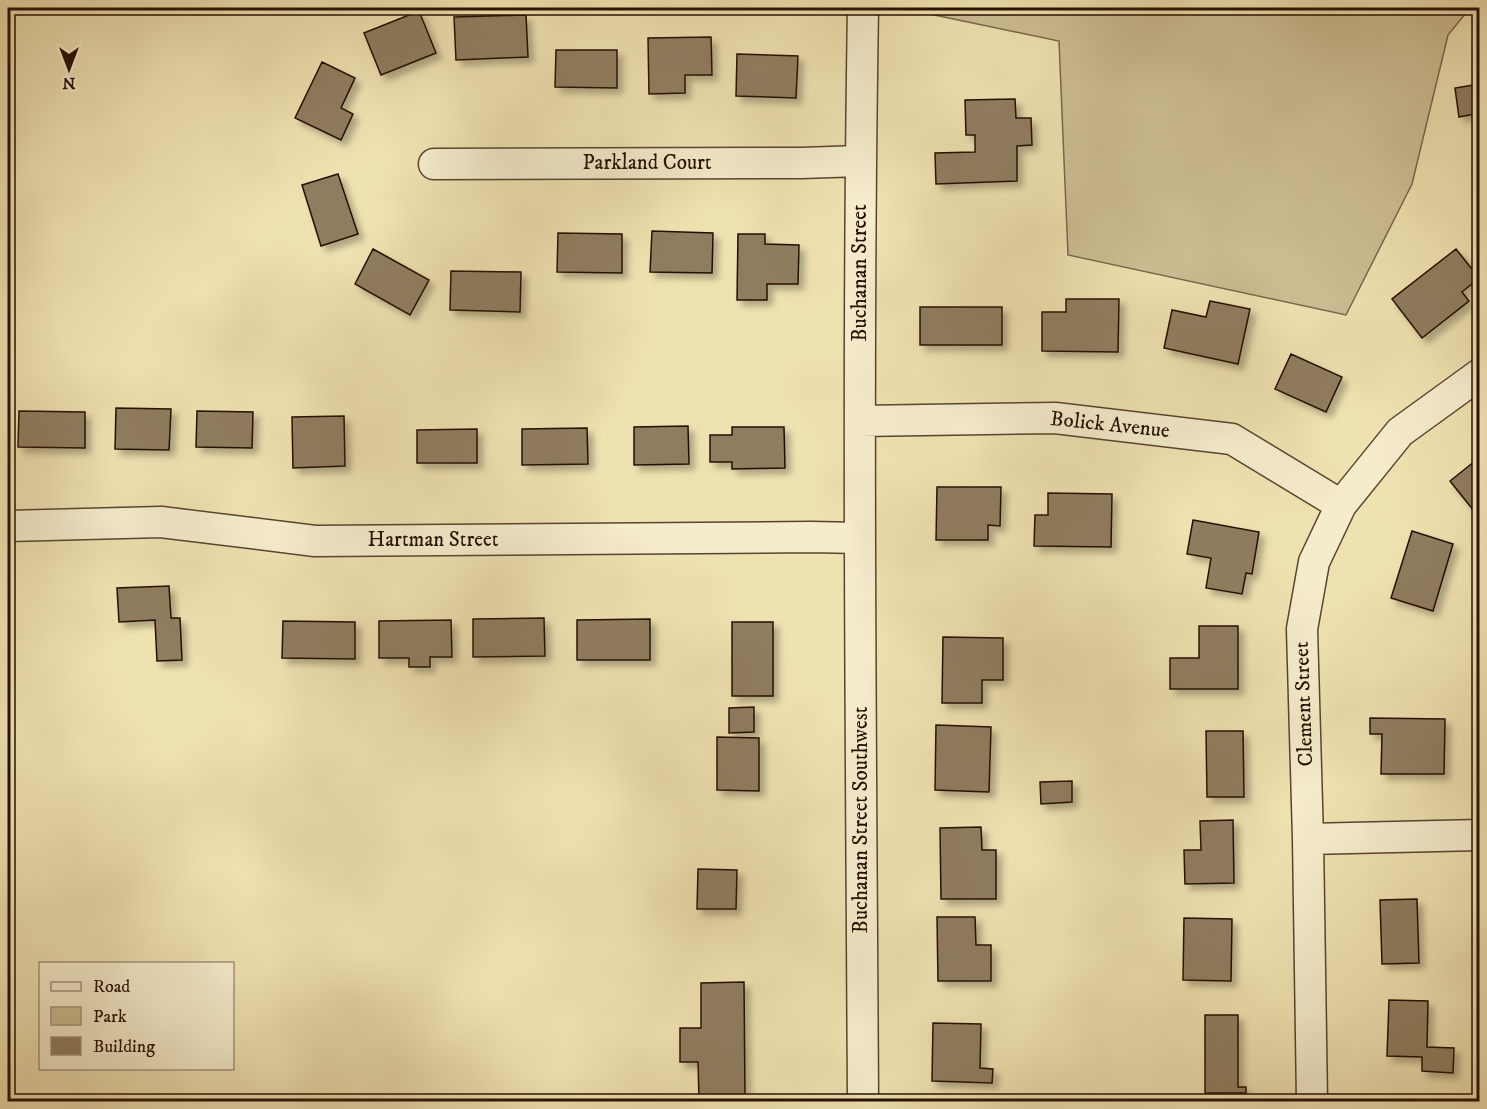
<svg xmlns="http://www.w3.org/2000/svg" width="1487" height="1109" font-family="'IM FELL DW Pica',serif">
	<defs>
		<filter id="shadow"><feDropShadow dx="5.5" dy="5.5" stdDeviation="3" flood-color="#0004"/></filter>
	</defs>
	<rect width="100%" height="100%" fill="#efe2b1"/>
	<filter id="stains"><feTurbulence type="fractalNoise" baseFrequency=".00333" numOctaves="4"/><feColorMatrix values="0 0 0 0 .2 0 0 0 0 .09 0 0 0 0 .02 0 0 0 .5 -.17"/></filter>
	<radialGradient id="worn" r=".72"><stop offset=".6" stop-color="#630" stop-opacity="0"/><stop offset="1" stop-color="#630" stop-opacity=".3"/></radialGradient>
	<path fill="#cdbe94" stroke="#7a674c" stroke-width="1.5" d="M901 8H1470L1448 35 1412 184 1346 315 1068 255 1059 41Z"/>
	<path fill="#8f7d5e" stroke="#261005" stroke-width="1.5" filter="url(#shadow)" d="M419 11 436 53 381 75 364 33Z
		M526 15 528 57 456 60 454 17Z
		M711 37 712 75H685V93L649 94 648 38Z
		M556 50H617V88L555 87Z
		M737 54 798 56 796 98 736 96Z
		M322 62 355 78 341 108 353 114 341 140 295 118Z
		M1480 84V113L1459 117 1455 88Z
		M1015 99 1016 118H1031L1032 145 1017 146V181L936 184 935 153 975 152V135H966L965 100Z
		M338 174 358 234 321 246 302 185Z
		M652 231 713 233 712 273 650 272Z
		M558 233 622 234V273L557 272Z
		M738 234H765V244L799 245 798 284H767V300H737Z
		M373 249 429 280 410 315 355 284Z
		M1456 249 1479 278 1462 292 1469 301 1422 338 1392 299Z
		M451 271 521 272 520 312 450 310Z
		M1066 299H1119L1118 352 1042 351V312H1066Z
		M1210 301 1250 309 1238 364 1164 348 1172 310 1206 317Z
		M920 307H1002V345H920Z
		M1291 354 1342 377 1326 412 1275 389Z
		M116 408 171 409 169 450 115 449Z
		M19 411 85 412V448L18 447Z
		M197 411 253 412 252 448 196 447Z
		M344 416 345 466 293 468 292 417Z
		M688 426 689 464 634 465V427Z
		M732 427H784L785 468 732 469V462H710V435H732Z
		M587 428 588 464 522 465V429Z
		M477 429V463H417V430Z
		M1480 457V506L1474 511 1450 481Z
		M937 487H1001L1000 526 988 525V540H936Z
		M1048 493 1112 494 1111 547 1034 546 1035 515H1048Z
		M1193 520 1259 532 1252 574 1246 573 1242 594 1206 588 1211 558 1187 554Z
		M1412 531 1453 544 1433 611 1391 598Z
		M169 586 171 618H180L182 660 157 661 155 620 119 622 117 588Z
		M544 618 545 656 473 657V619Z
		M650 619V660H577V620Z
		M451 620 452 657H430V667H409V658H379V621Z
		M283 621 355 622V659L282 658Z
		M732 622H773V696H732Z
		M1199 626H1238V689H1170V658H1199Z
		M943 637 1003 638V680H982V703H942Z
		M754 707V732L729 733V708Z
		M1370 718 1445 719 1444 774H1381L1382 734H1370Z
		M936 725 991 727 989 792 935 790Z
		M1206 731H1243L1244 797H1207Z
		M717 737 759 738V791L717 790Z
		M1072 781V802L1041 804 1040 782Z
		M1233 820 1234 883 1185 884 1184 850H1201L1200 821Z
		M981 827 982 850H996V899H941L940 828Z
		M698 869 737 870 736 909H697Z
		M1417 899 1419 963 1382 964 1380 900Z
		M937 917H975L976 945H991V981H938Z
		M1184 918 1232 919 1231 981 1183 980Z
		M744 982 745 1098 699 1099 698 1062H680V1028H701V983Z
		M1389 1000 1428 1001 1427 1047 1454 1048 1453 1073 1422 1071V1057L1387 1056Z
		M1205 1015H1238V1087H1246V1093H1205Z
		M933 1023 981 1024 980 1068 993 1069 992 1083 932 1081Z"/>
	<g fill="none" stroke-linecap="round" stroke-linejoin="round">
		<g stroke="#584430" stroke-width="33">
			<path id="minor" d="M434 164 801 163 860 161
				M860 421 1055 418 1232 439 1341 505
				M8 526 161 522 315 541 811 537 860 538
				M1308 839 1480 835
				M863 1102C861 737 857 372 863 8
				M1312 1102 1308 839 1302 629 1314 562 1341 505 1400 432 1480 374"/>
		</g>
		<use href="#minor" stroke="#f5eccc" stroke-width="30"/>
	</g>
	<g text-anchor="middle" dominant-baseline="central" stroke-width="6" stroke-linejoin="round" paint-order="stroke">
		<g font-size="21" fill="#261005" stroke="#f5eccc">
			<text x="647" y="163">Parkland Court</text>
			<text transform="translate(860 273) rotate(-90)">Buchanan Street</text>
			<text transform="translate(1110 425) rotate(6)">Bolick Avenue</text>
			<text x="433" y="540">Hartman Street</text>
			<text transform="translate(1304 704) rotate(-92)">Clement Street</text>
			<text transform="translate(861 820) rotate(-90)">Buchanan Street Southwest</text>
		</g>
	</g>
	<rect width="1487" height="1109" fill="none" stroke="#efe2b1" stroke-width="30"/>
	<rect x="9" y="9" width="1469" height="1091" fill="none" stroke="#261005" stroke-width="3"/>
	<rect x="15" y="15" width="1457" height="1079" fill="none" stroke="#261005" stroke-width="1.5"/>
	<rect x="39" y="962" width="195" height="108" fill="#f5eccc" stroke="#a2947c" stroke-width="1.5"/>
	<rect x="51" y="982" width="30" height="9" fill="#f5eccc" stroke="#a2947c" stroke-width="1.5"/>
	<text x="93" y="992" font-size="18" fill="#261005">Road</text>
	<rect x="51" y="1007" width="30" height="18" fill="#cdbe94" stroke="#a2947c" stroke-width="1.5"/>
	<text x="93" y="1022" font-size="18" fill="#261005">Park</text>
	<rect x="51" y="1037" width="30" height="18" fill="#8f7d5e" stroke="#a2947c" stroke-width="1.5"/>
	<text x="93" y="1052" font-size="18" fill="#261005">Building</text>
	<g transform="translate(69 69) rotate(180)" stroke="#f5eccc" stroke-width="4.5" paint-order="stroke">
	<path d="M0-4.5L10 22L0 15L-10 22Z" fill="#261005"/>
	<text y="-9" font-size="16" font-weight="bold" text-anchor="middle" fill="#261005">N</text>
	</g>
	<rect width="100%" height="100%" filter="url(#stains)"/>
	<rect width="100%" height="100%" fill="url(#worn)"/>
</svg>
